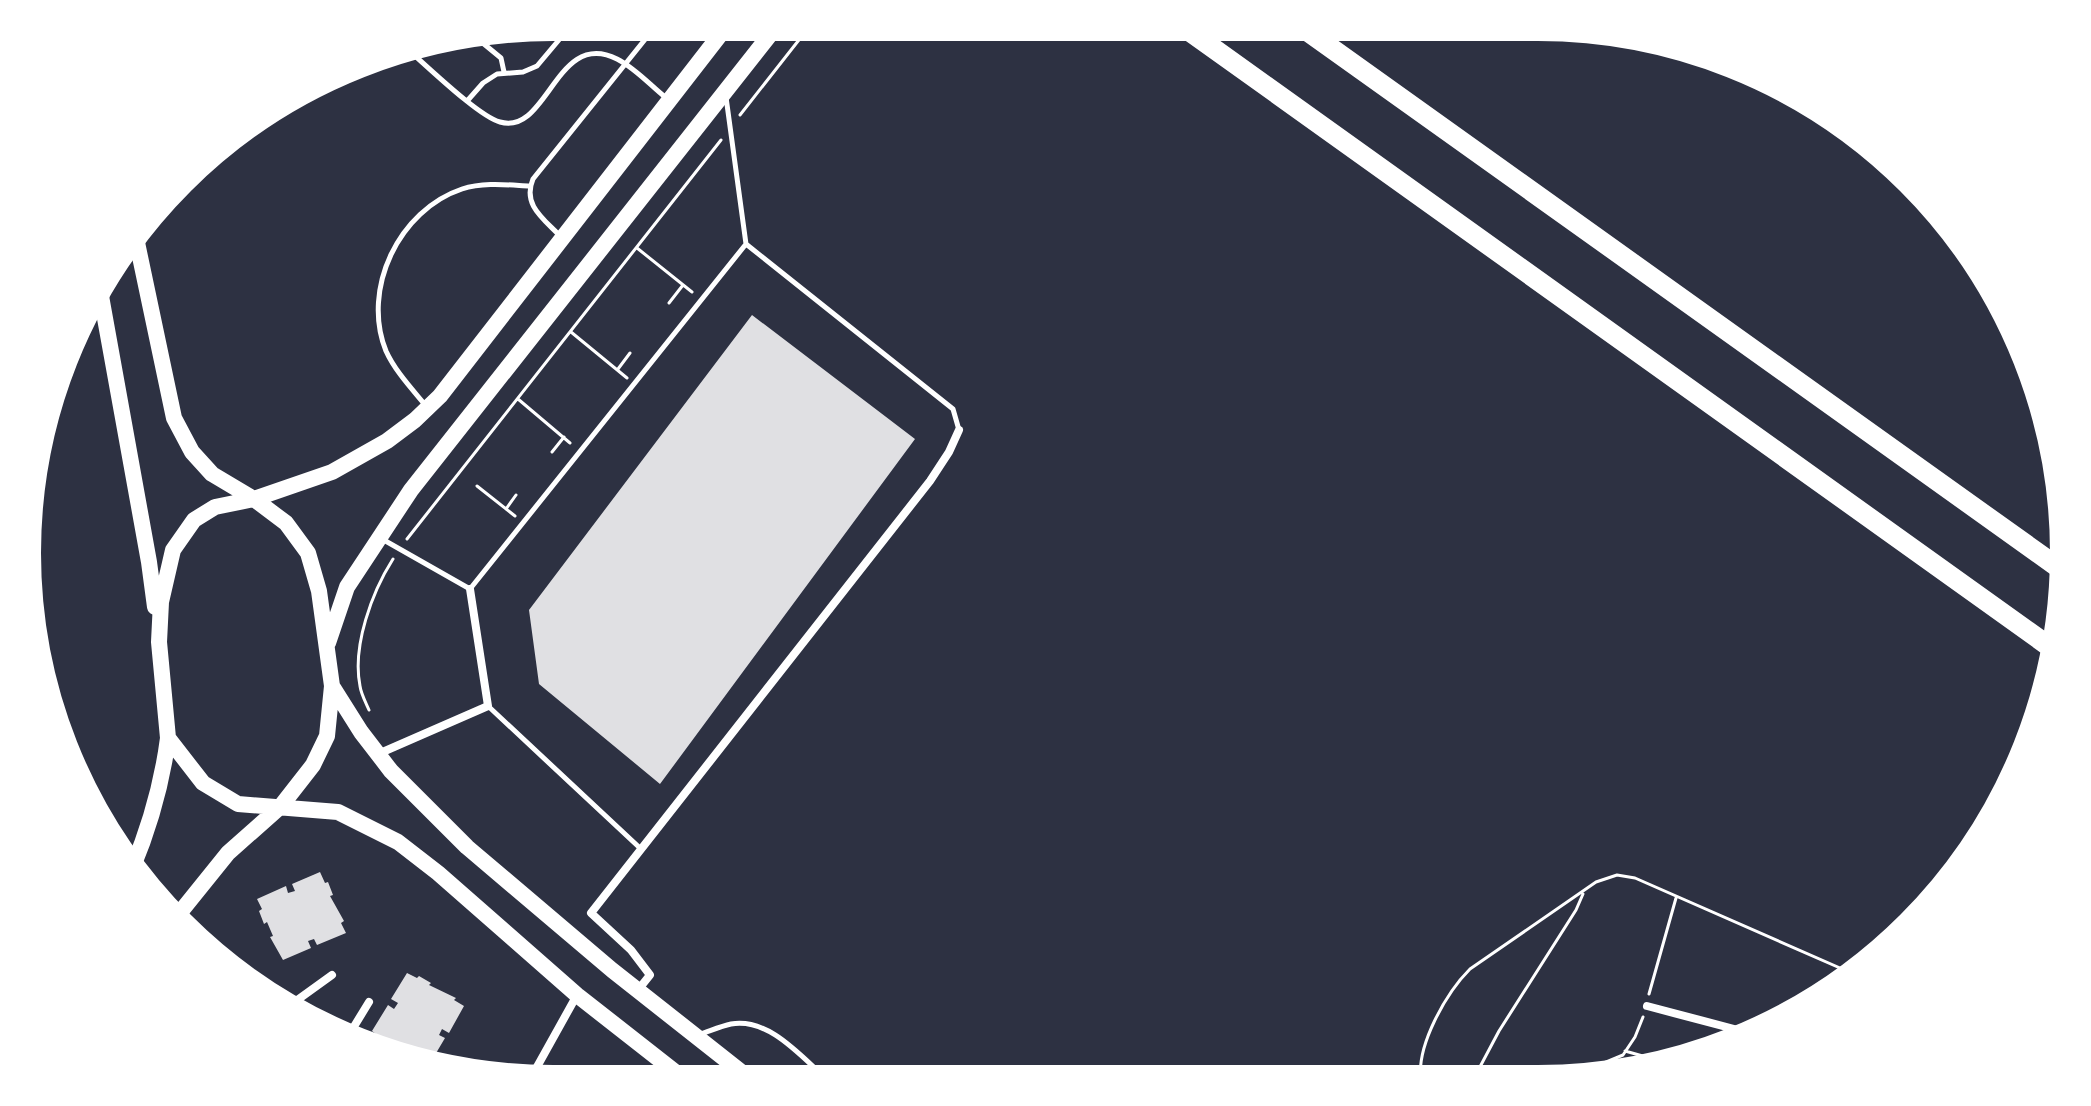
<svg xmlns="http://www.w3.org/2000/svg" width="2091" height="1106" font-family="Rubik,sans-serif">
	<rect width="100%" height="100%" fill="#2d3142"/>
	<path fill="#e0e0e3" d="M752 315 915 439 660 784 539 684 529 610Z
		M320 872 325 883 328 882 333 895 330 896 344 921 341 923 346 933 317 945 314 939 308 941 311 948 283 960 270 937 273 936 267 922 264 924 259 911 262 909 257 899 286 886 288 893 295 891 292 884Z
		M407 973 417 978 419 976 431 983 429 985 456 998 454 1000 464 1006 449 1033 442 1029 439 1035 445 1038 429 1065 419 1059 418 1062 395 1045 393 1047 372 1031 388 1005 394 1009 398 1003 391 999Z"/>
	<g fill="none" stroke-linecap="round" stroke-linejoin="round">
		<path stroke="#fff" stroke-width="3" d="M740 115 813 22
			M637 248 692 292
			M669 303 683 285
			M571 332 627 378
			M618 369 630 353
			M518 399 570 443
			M552 452 564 437
			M477 486 515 516
			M506 509 516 495
			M407 539 721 140
			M369 710C366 703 361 694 360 686 352 646 372 592 393 559
			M1649 994 1676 898
			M1625 1051 1671 1064
			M1574 1075 1589 1080
			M1421 1080C1416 1046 1446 993 1470 969L1596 882 1617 875 1635 878 1856 975
			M1473 1080 1499 1031 1576 910 1583 894
			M1563 1080 1623 1055 1635 1037 1643 1017"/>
		<path stroke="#fff" stroke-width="5" d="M540 24 559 39
			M473 35 501 58 504 72
			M405 47C425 64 478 116 500 122 548 136 556 28 617 59 635 68 650 85 665 97
			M726 97 746 244 953 409 959 430
			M468 100 483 83 497 74 523 72 537 66 574 22
			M560 236C544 219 522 205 533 179L659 22
			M426 406C412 389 395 371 386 351 361 289 399 210 462 189 484 182 508 185 530 186
			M382 539 470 589 746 244
			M488 706 641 849
			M701 1034C710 1031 721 1026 731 1024 770 1017 803 1059 830 1082"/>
		<path stroke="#fff" stroke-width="8" d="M378 754 488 706 470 589
			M178 914 307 1021
			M638 990 650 975 631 950 591 913 930 481 949 452 959 430
			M1647 1006 1753 1034
			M285 1011 289 1006 332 975
			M347 1038 369 1002
			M528 1083 577 995"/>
		<path stroke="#fff" stroke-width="16" d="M135 233 174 418 192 452 212 474 254 499 286 523 308 553 319 591 332 686 327 736 313 765 281 806 228 853 174 920
			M99 285 149 562 155 607
			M328 643 347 587 411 490 780 22
			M332 686 361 732 391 771 467 847 612 970 754 1082
			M132 869C150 826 162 784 168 738
			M688 1082 577 995 438 873 398 842 338 812 238 804 203 783 168 738 159 642 161 602 173 550 194 520 215 507 254 499 332 472 387 441 415 420 440 396 730 22"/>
		<path stroke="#fff" stroke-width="20" d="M1178 23 2057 652
			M1296 23 2066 573"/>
	</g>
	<path d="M0 0H2091V1106H0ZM553 36H1538A517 517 0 0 1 2055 553V553A517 517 0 0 1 1538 1070H553A517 517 0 0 1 36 553V553A517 517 0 0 1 553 36Z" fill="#fff" fill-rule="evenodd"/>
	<path fill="none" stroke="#fff" stroke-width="10" d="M553 36H1538A517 517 0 0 1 2055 553V553A517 517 0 0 1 1538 1070H553A517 517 0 0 1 36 553V553A517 517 0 0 1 553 36Z"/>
</svg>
